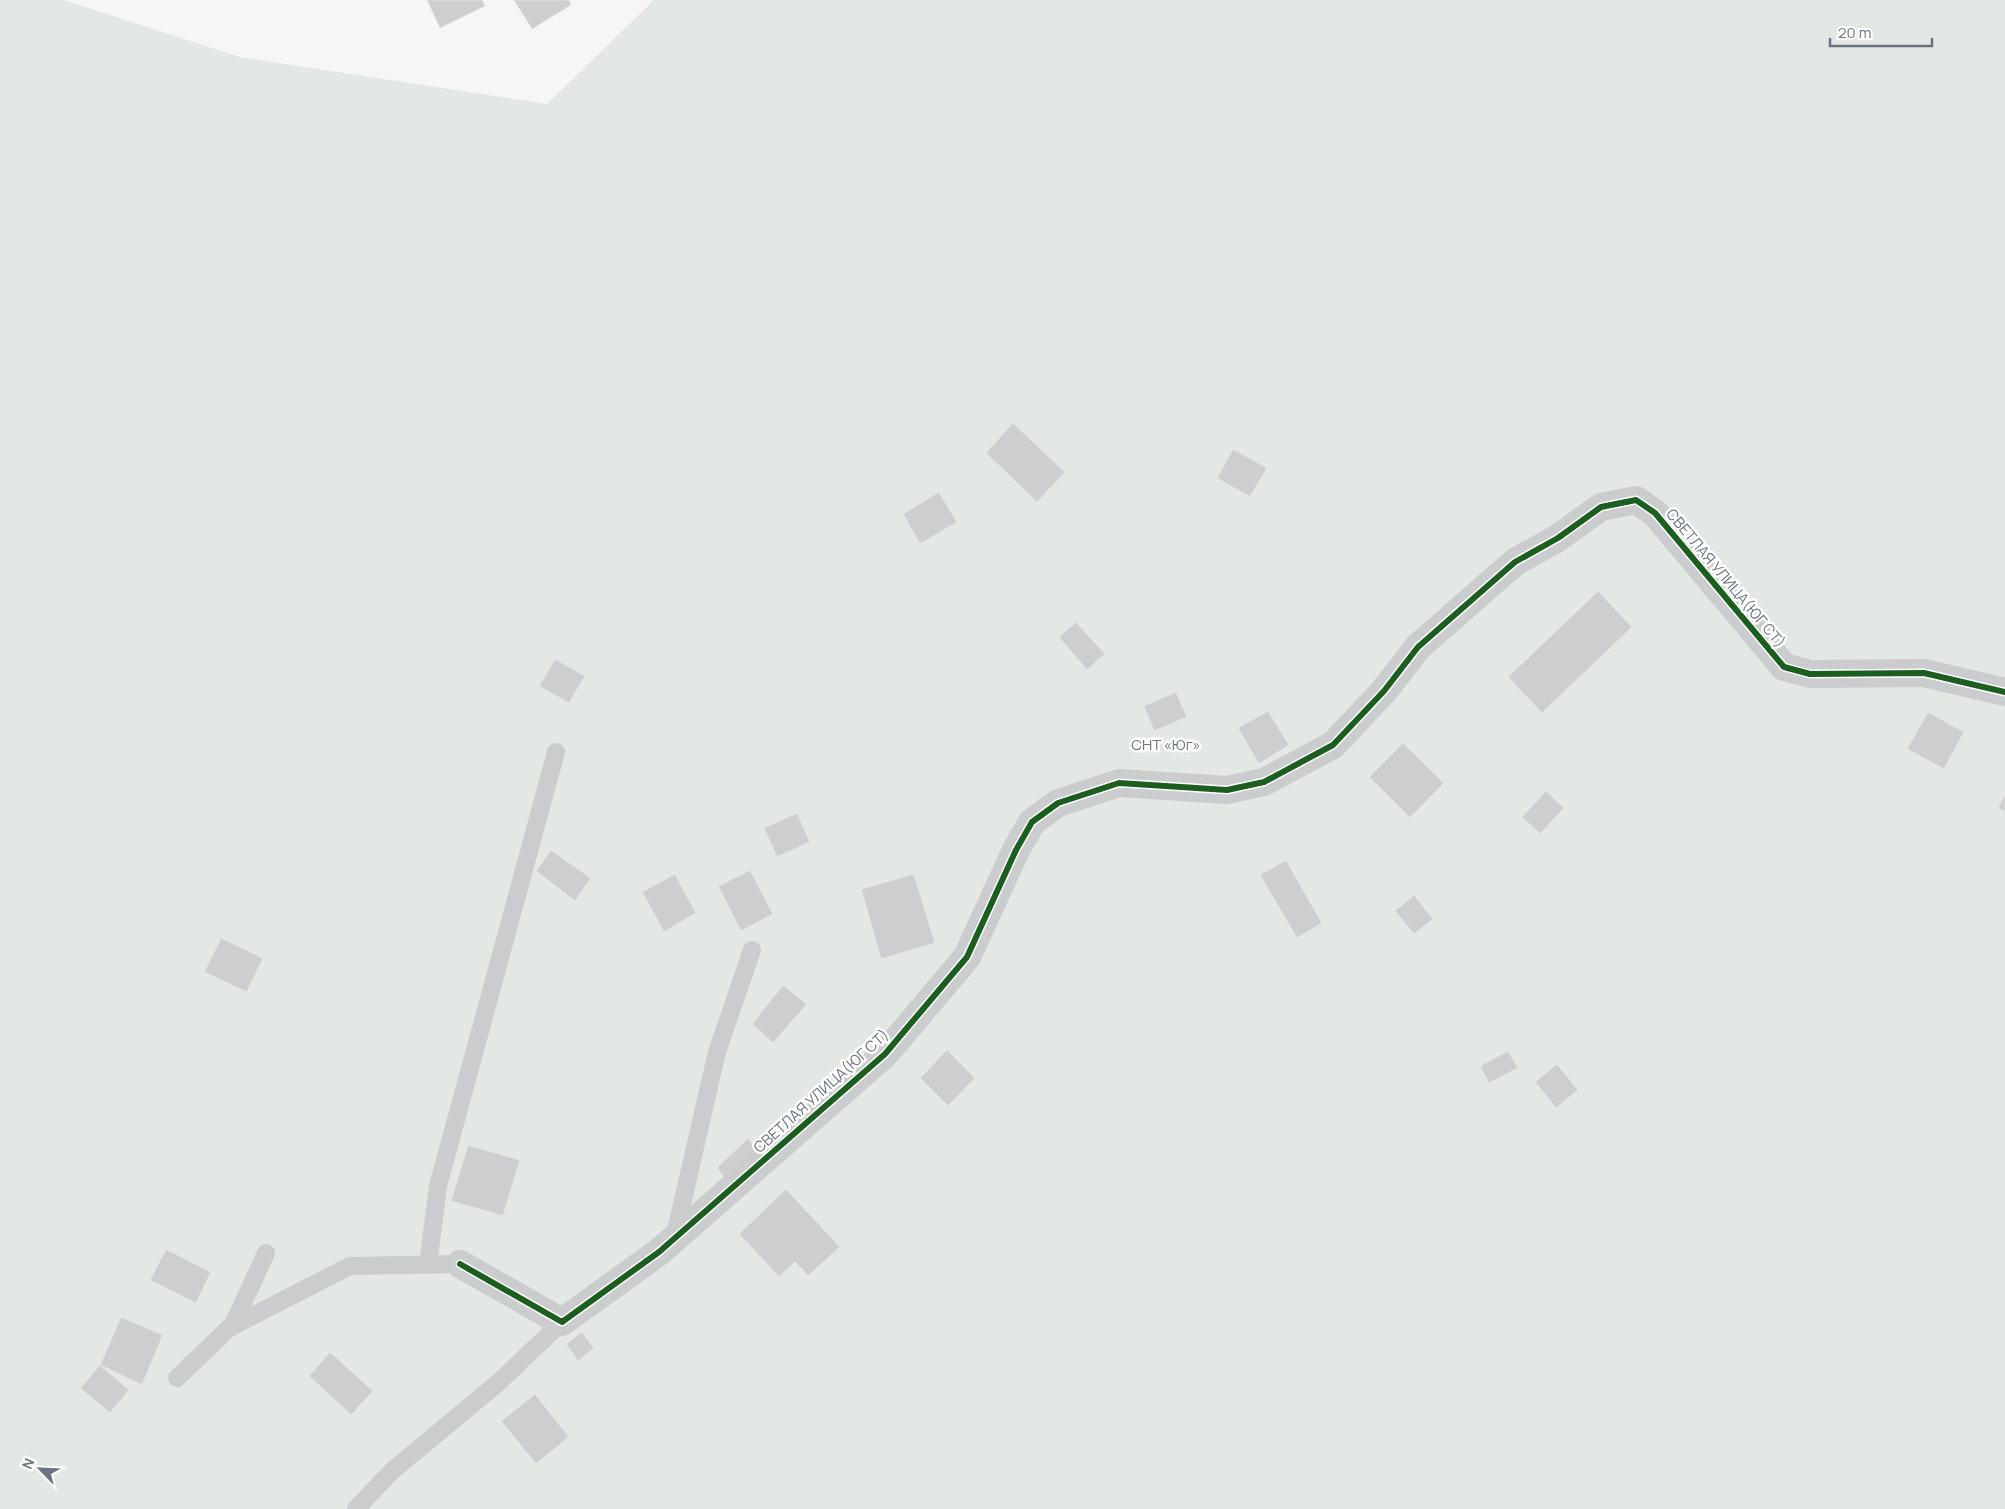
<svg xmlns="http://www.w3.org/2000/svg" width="2005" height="1509" font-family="Manrope,sans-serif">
	<rect width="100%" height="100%" fill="#f6f6f6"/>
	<path fill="#e4e8e4" d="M0 0H64L240 57 547 104 654 0H2005V1509H0Z"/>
	<path fill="#cdcecf" stroke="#e6e6e6" d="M427 0H482L485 6 440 28Z
		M514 0H569L571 5 532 29Z
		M1013 423 1065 472 1037 502 986 453Z
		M1233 449 1267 468 1250 497 1217 478Z
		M939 492 957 522 920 544 903 514Z
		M1598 591 1632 627 1542 713 1508 677Z
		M1076 622 1105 654 1087 670 1059 637Z
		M555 659 585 676 569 703 539 686Z
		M1176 692 1187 717 1154 731 1144 706Z
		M1268 711 1289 745 1259 764 1238 728Z
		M1928 712 1964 732 1944 769 1907 749Z
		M1403 743 1444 783 1410 818 1369 777Z
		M1546 791 1564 808 1540 834 1522 817Z
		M2005 794V812L1998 808Z
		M797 813 810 842 777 857 764 828Z
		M551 850 591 878 575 901 536 871Z
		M1286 860 1322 923 1297 938 1260 875Z
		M750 870 773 914 741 931 718 886Z
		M675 874 696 913 664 932 642 892Z
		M914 874 935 943 881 959 861 889Z
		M1414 895 1433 919 1414 934 1395 911Z
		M221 938 263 958 247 992 204 972Z
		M783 985 807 1004 773 1043 752 1024Z
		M947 1050 975 1078 948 1106 920 1078Z
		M1508 1051 1518 1068 1489 1083 1480 1066Z
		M1557 1064 1578 1090 1556 1108 1535 1082Z
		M748 1138 761 1155 728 1183 717 1168Z
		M468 1145 520 1160 503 1216 451 1201Z
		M786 1189 840 1247 808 1276 795 1262 779 1277 739 1234Z
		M166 1249 211 1272 196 1303 150 1280Z
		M121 1317 163 1335 142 1385 100 1365Z
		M582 1332 594 1348 578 1361 566 1344Z
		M330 1352 373 1391 351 1415 309 1376Z
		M100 1365 129 1390 110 1413 80 1388Z
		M535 1394 569 1437 536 1464 501 1421Z"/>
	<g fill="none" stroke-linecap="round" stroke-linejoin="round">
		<path stroke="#cbcccd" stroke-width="18" d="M674 1239 717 1052 752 950
			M428 1265 438 1186 556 752
			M232 1327 266 1253
			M177 1378 229 1328 350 1266 460 1264
			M356 1509 392 1471 499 1382 562 1322"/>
		<path stroke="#cbcccd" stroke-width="28" d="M460 1264 562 1322 659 1252 885 1054 967 957 1016 850 1032 822 1058 803 1119 783 1227 790 1264 782 1333 745 1384 691 1418 647 1515 562 1558 538 1601 507 1636 500 1655 513 1784 667 1810 674 1924 673 2005 692"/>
		<g stroke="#fff" stroke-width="9">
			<path id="cycleway" d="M460 1264 562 1322 659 1252 885 1054 967 957 1016 850 1032 822 1058 803 1119 783 1227 790 1264 782 1333 745 1384 691 1418 647 1515 562 1558 538 1601 507 1636 500 1655 513 1784 667 1810 674 1924 673 2005 692"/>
		</g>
		<use href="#cycleway" stroke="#1b5e20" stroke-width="6"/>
	</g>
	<g text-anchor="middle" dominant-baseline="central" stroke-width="5" stroke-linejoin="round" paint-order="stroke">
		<g font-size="15" fill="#6a7482" stroke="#fff">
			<text transform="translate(1726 578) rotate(50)">СВЕТЛАЯ УЛИЦА(ЮГ СТ)</text>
			<text transform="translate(821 1091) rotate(-42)">СВЕТЛАЯ УЛИЦА(ЮГ СТ)</text>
		</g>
		<g font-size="15" fill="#697a68" stroke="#fff">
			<text x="1166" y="744">СНТ «Юг»</text>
		</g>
	</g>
	<g transform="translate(40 1469) rotate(294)" stroke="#ffffff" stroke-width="4" paint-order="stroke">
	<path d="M0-4L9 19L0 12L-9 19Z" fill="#6a7482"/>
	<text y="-8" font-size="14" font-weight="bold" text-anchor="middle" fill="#6a7482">N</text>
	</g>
	<path d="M1830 38v8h102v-8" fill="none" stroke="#6a7482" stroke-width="2.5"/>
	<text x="1838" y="38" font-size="15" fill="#6a7482" stroke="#ffffff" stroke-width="4" paint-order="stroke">20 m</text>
</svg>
